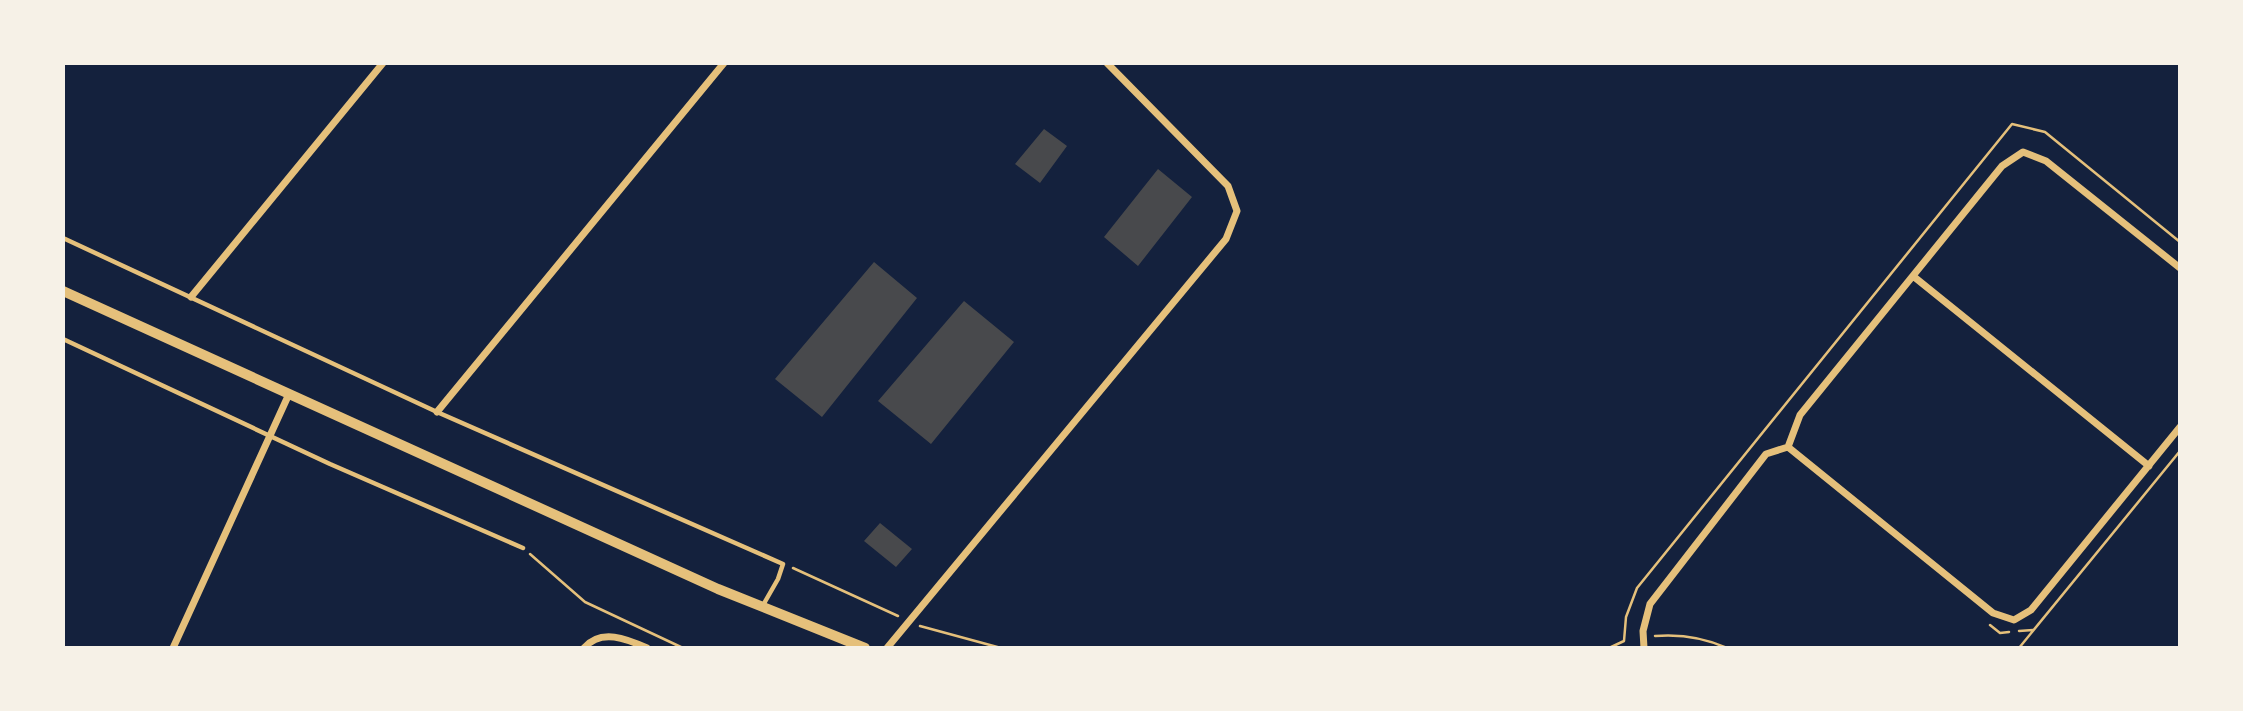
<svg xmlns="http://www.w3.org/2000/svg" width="2243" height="711" font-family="Roboto,sans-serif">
	<rect width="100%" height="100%" fill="#14213d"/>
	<path fill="#48494c" d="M1044 129 1067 146 1040 183 1015 164Z
		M1158 169 1192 197 1138 266 1104 237Z
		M874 262 917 298 822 417 775 379Z
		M964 301 1014 342 931 444 878 401Z
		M880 523 912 549 896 567 864 541Z"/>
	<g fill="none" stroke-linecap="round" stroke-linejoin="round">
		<path stroke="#e5c07b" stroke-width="2.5" d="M530 554 585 602 683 648
			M793 568 898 616
			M1990 625 2000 633 2009 632
			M920 626 1001 648
			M2019 631 2033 630
			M1655 636C1680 634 1705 638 1727 648
			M1609 648 1624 641 1626 617 1637 588 2012 124 2045 132 2180 242
			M2019 648 2180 451"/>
		<path stroke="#e5c07b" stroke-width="4.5" d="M63 238 437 412 783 564 778 579 762 607
			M63 339 330 464 523 548"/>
		<path stroke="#e5c07b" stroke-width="7" d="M1913 276 2149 466
			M191 297 383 63
			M437 412 724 63
			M1788 447 1800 415 2002 166 2023 152 2046 161 2180 268
			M1788 447 1993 613 2014 620 2031 610 2180 427
			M173 648 289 394
			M584 648C601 628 627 639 647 648
			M887 648 1226 239 1237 211 1228 186 1107 63
			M1644 648 1643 631 1650 604 1766 454 1788 447"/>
		<path stroke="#e5c07b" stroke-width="10" d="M63 291 718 589 865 648"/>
	</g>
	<rect width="2243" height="711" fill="none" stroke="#f6f1e7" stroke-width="130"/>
</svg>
